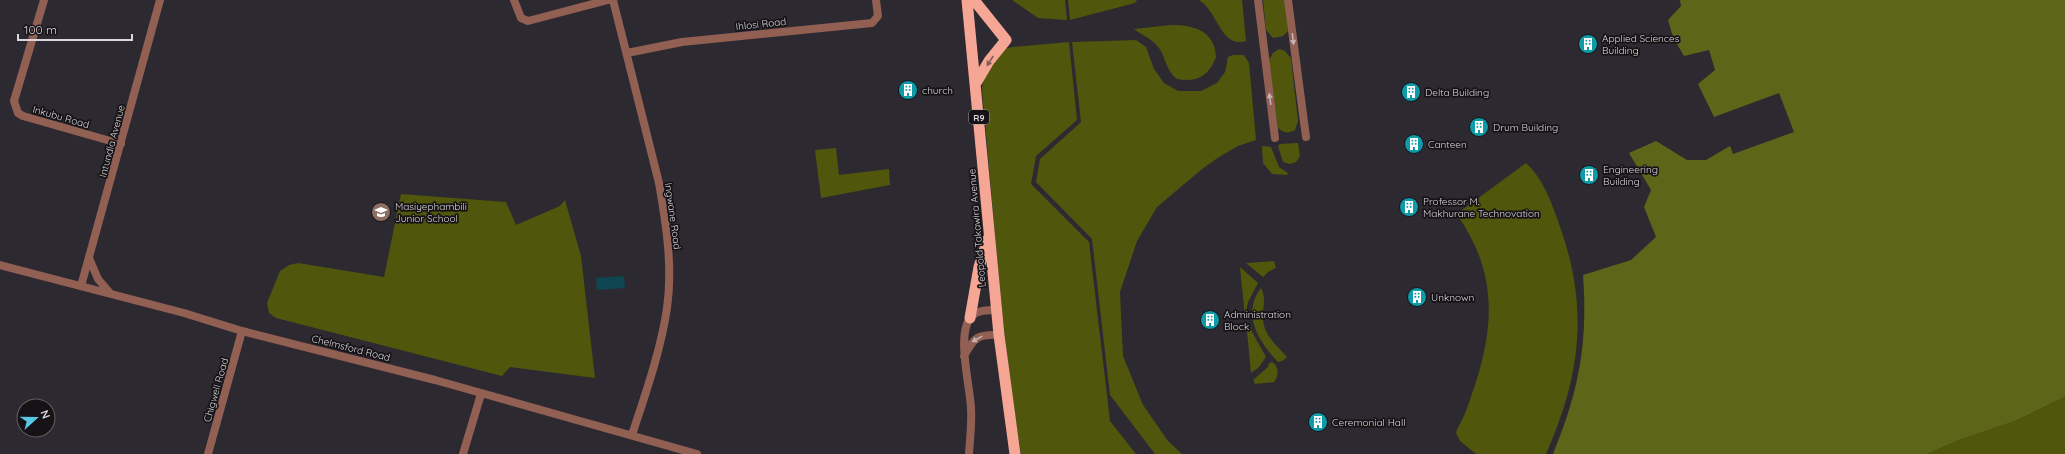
<svg xmlns="http://www.w3.org/2000/svg" width="2065" height="454" font-family="Quicksand,sans-serif">
	<rect width="100%" height="100%" fill="#2d2931"/>
	<path fill="#50560c" d="M1012 0H1065L1067 20 1038 18Z
		M1068 0H1137L1135 3 1070 20Z
		M1199 0H1242L1246 41C1221 49 1217 10 1199 0Z
		M1263 0H1285L1288 31 1283 36 1273 38 1266 30Z
		M1171 25C1194 25 1215 31 1216 57 1209 76 1196 83 1177 79 1167 71 1166 61 1161 51 1155 40 1143 36 1134 29Z
		M1136 40 1146 47 1154 69 1164 83 1178 91H1201L1217 83 1225 72 1228 57 1233 55H1244L1249 63 1256 140 1238 146 1219 157 1202 169 1157 207 1137 241 1120 292 1123 356 1143 405 1168 441 1182 454H1155L1110 395 1092 239 1036 182 1040 159 1081 122 1072 42Z
		M1069 42 1077 120 1036 156 1031 184 1089 242 1110 421 1136 454H1021C1001 334 994 212 982 91L983 77 1002 49 1013 47Z
		M1279 49 1285 51 1291 58 1298 121 1295 130C1288 134 1284 133 1278 128L1269 60 1273 53Z
		M1298 143 1300 156 1296 162 1290 164 1283 162 1278 146 1280 144Z
		M1262 146 1271 147 1279 167 1288 173 1287 175 1272 174 1263 163Z
		M836 148 839 175 889 169 890 185 821 198 815 150Z
		M1526 163C1542 177 1551 201 1558 221 1589 305 1582 373 1546 454H1476L1460 441 1456 433C1457 428 1460 424 1462 420 1467 410 1470 399 1474 388 1495 325 1497 273 1458 216L1462 210Z
		M401 194 506 202 516 225 560 206 565 200 581 256 595 378 510 367 502 376 276 318 269 313 267 303 280 271 289 265 298 263 384 277Z
		M1274 261 1276 268 1268 272 1263 277 1246 263Z
		M1240 267 1258 283 1248 302 1245 317Z
		M1261 288C1267 299 1262 308 1263 319 1264 336 1277 345 1287 357L1282 361 1278 362C1259 342 1241 314 1261 288Z
		M1246 321 1266 357 1258 368 1251 373Z
		M1272 362C1279 366 1279 376 1274 382L1255 384 1253 380 1268 367 1269 363Z
		M2065 397V454H1927L1957 441 2015 421Z"/>
	<path fill="#5d6519" d="M1680 0H2065V397L2015 421 1957 441 1927 454H1553C1579 390 1588 344 1583 275L1631 260 1656 237 1644 207 1651 190 1629 153 1656 141 1687 160H1706L1730 146 1733 154 1794 132 1779 93 1714 117 1698 84 1715 70 1709 50 1684 56 1673 37 1668 20 1681 6Z"/>
	<path fill="#0f4652" d="M624 276 625 288 597 290 596 278Z"/>
	<g fill="none" stroke-linecap="round" stroke-linejoin="round">
		<path stroke="#925f53" stroke-width="8" d="M44 0 14 101 18 113 23 116 121 144
			M514 0 521 18 528 21 608 0
			M613 0 659 183C666 223 673 267 667 308 661 350 645 395 632 435
			M1258 0 1275 138
			M1288 0 1306 137
			M627 53 682 42 872 23 878 16 876 0
			M89 258 98 279 110 293
			M0 265 184 313 242 331 435 380 697 454
			M81 286 160 0
			M964 356C974 337 978 334 999 335
			M208 454 242 331
			M463 454 481 394
			M969 454C970 439 972 423 971 408 970 386 956 334 971 317 977 310 988 310 997 310"/>
		<path stroke="#f5a694" stroke-width="11" d="M967 0 999 335 1015 454
			M974 0 1006 40 989 61 976 83
			M970 318 979 267 988 239"/>
	</g>
	<defs><path id="oneway-solid" d="M-6-.8H1V-3.2L6.5 0L1 3.2V.8H-6Z"/></defs>
	<g fill="#c4b3b3">
		<use href="#oneway-solid" transform="translate(1293 39) rotate(83)"/>
		<use href="#oneway-solid" transform="translate(1270 99) rotate(-98)"/>
		<use href="#oneway-solid" transform="translate(977 339) rotate(151)"/>
	</g>
	<use fill="#855c55" href="#oneway-solid" transform="translate(990 61) rotate(123)"/>
	<defs>
		<g id="building-disc" transform="scale(1)"><circle r="9.5" fill="#0f9aa8" stroke="#151316"/><path d="M-4-6H4V6H1V3H-1V6H-4ZM-2.5-4.3h1.7v1.8h-1.7ZM.8-4.3h1.7v1.8H.8ZM-2.5-1h1.7V.8h-1.7ZM.8-1h1.7V.8H.8Z" fill="#fff"/></g>
		<g id="school-disc" transform="scale(1)"><circle r="9.5" fill="#8d6e63" stroke="#151316"/><path d="M0-5L7-2L0 1L-7-2ZM-4 1L0 2.5L4 1V4Q0 6-4 4Z" fill="#fff"/></g>
	</defs>
	<g fill-rule="evenodd">
		<use href="#building-disc" x="1588" y="44"/>
		<use href="#building-disc" x="908" y="90"/>
		<use href="#building-disc" x="1411" y="92"/>
		<use href="#building-disc" x="1479" y="127"/>
		<use href="#building-disc" x="1414" y="144"/>
		<use href="#building-disc" x="1589" y="175"/>
		<use href="#building-disc" x="1409" y="207"/>
		<use href="#school-disc" x="381" y="212"/>
		<use href="#building-disc" x="1417" y="297"/>
		<use href="#building-disc" x="1210" y="320"/>
		<use href="#building-disc" x="1318" y="422"/>
	</g>
	<g text-anchor="middle" dominant-baseline="central" stroke-width="3.5" stroke-linejoin="round" paint-order="stroke">
		<rect fill="#151316" stroke="#9f9ca1" stroke-width="1" x="969" y="110" width="20" height="14" rx="3"/>
		<g font-size="9" font-weight="bold" fill="#dad7dc">
			<text x="979" y="117">R9</text>
		</g>
		<g font-size="10" fill="#dad7dc" stroke="#151316">
			<text transform="translate(761 24) rotate(-6)">Ihlosi Road</text>
			<text transform="translate(61 117) rotate(16)">Inkubu Road</text>
			<text transform="translate(112 141) rotate(-75)">Intundla Avenue</text>
			<text transform="translate(673 216) rotate(82)">Ingwane Road</text>
			<text transform="translate(977 228) rotate(-95)">Leopold Takawira Avenue</text>
			<text transform="translate(351 348) rotate(14)">Chelmsford Road</text>
			<text transform="translate(216 390) rotate(-74)">Chigwell Road</text>
		</g>
		<g font-size="10" fill="#dad7dc" stroke="#151316" text-anchor="start">
			<text x="1602" y="38">Applied Sciences<tspan x="1602" dy="12">Building</tspan></text>
			<text x="922" y="90">church</text>
			<text x="1425" y="92">Delta Building</text>
			<text x="1493" y="127">Drum Building</text>
			<text x="1428" y="144">Canteen</text>
			<text x="1603" y="169">Engineering<tspan x="1603" dy="12">Building</tspan></text>
			<text x="1423" y="201">Professor M.<tspan x="1423" dy="12">Makhurane Technovation</tspan></text>
			<text x="395" y="206">Masiyephambili<tspan x="395" dy="12">Junior School</tspan></text>
			<text x="1431" y="297">Unknown</text>
			<text x="1224" y="314">Administration<tspan x="1224" dy="12">Block</tspan></text>
			<text x="1332" y="422">Ceremonial Hall</text>
		</g>
	</g>
	<g transform="translate(36 418) rotate(69)"><circle r="19" fill="#151316" stroke="#646165"/>
	<path d="M0-3L7 15L0 10L-7 15Z" fill="#59c8e5"/>
	<text y="-6" font-size="11" font-weight="bold" text-anchor="middle" fill="#dad7dc">N</text>
	</g>
	<path d="M18 34v6h114v-6" fill="none" stroke="#dad7dc" stroke-width="2"/>
	<text x="24" y="34" font-size="12" fill="#dad7dc" stroke="#151316" stroke-width="3" paint-order="stroke">100 m</text>
</svg>
